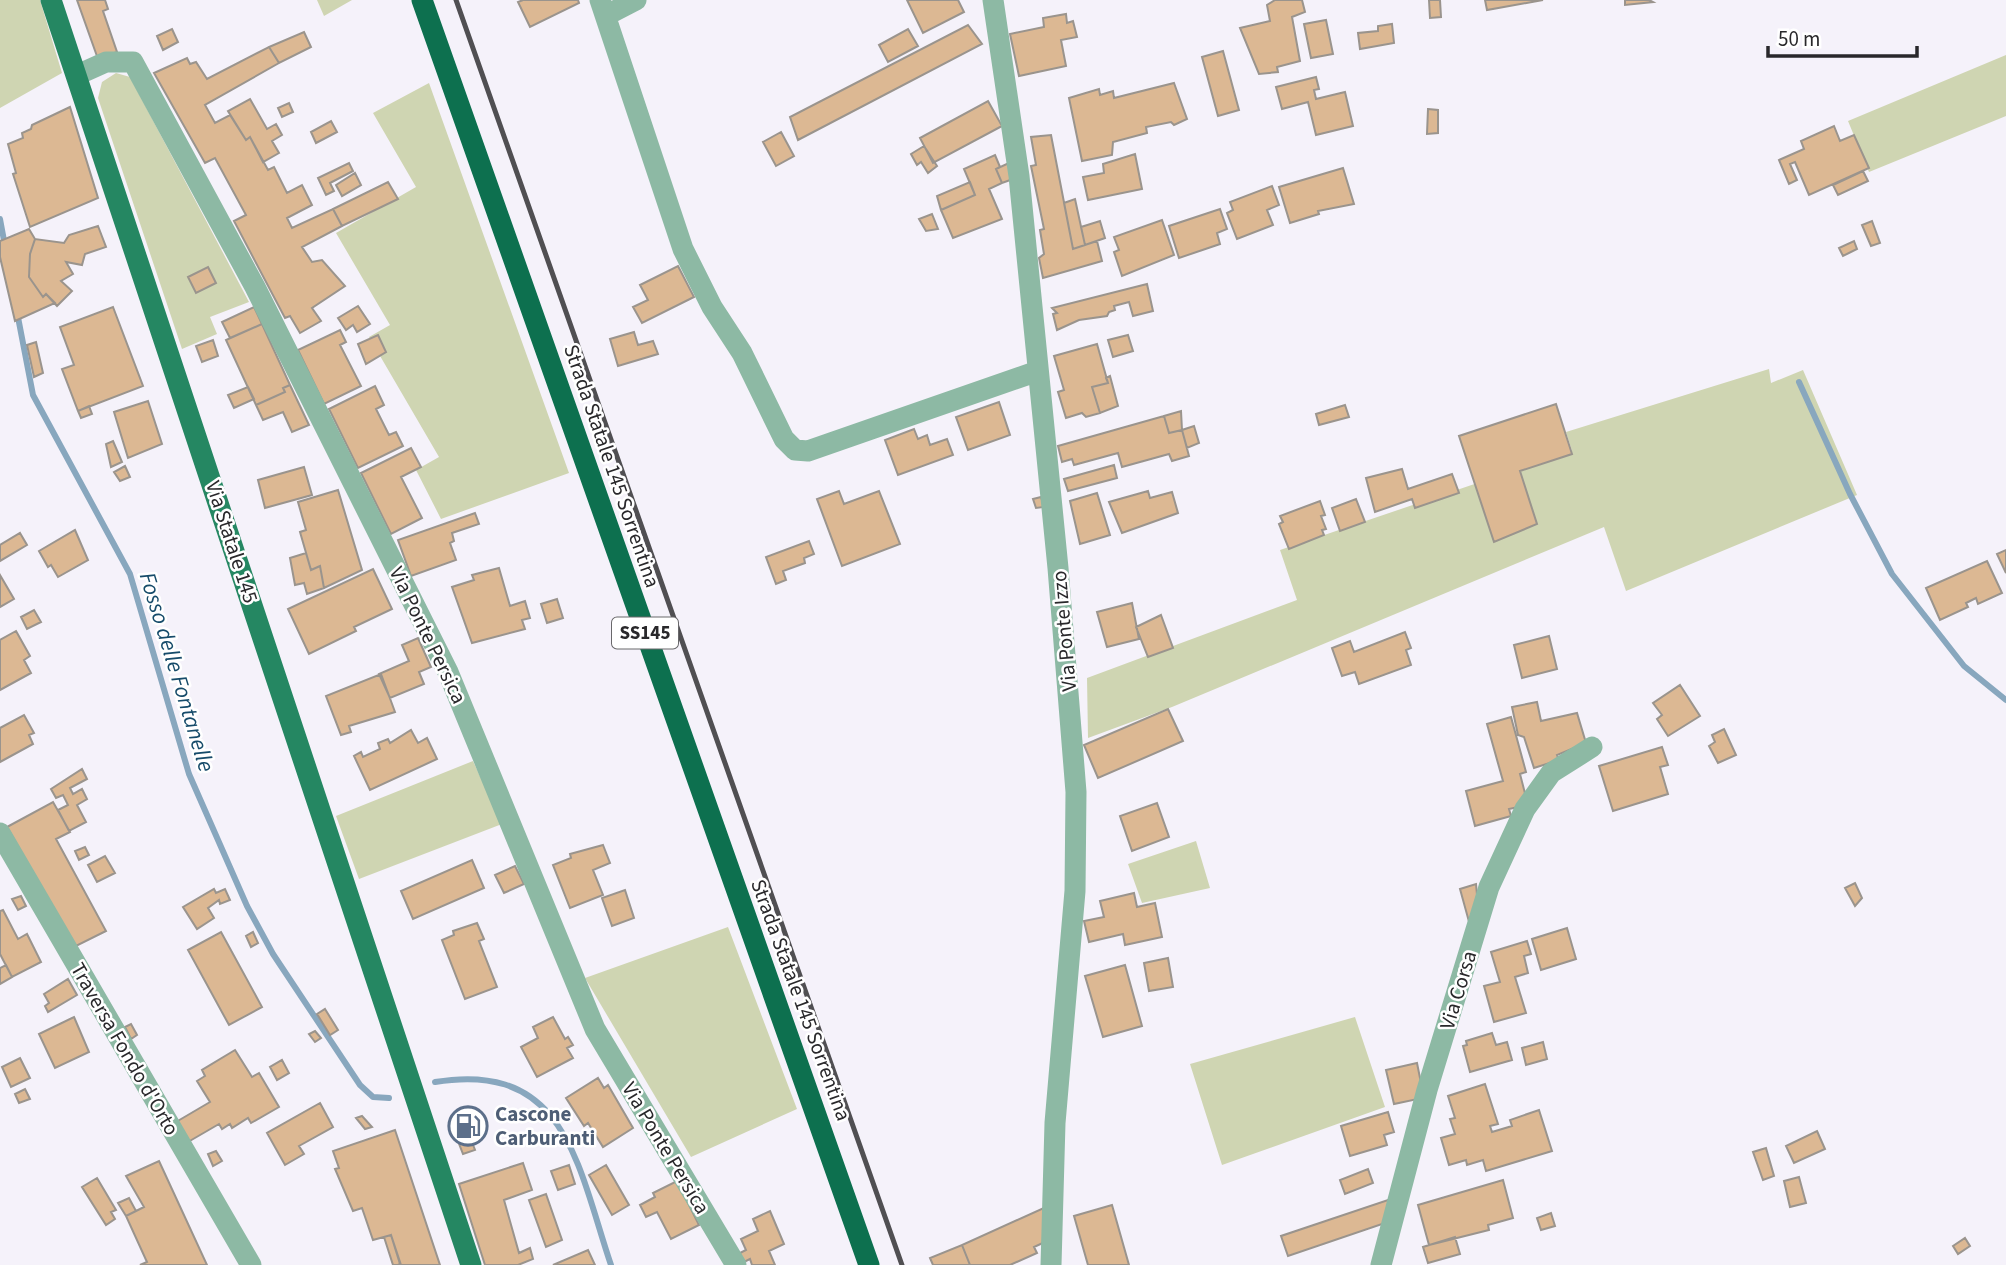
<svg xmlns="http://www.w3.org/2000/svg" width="2006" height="1265" font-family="'Source Sans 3',sans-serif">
	<rect width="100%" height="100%" fill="#f5f2fa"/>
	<path fill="#cfd5b2" d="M0 0H40L62 73 0 108Z
		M317 0H352L324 16Z
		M2006 55V116L1869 172 1848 121Z
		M116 73 130 77 249 302 210 317 217 334 182 349 98 98 102 82Z
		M429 83 569 473 441 519 416 470 439 457 369 337 390 325 336 233 416 187 373 113Z
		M1769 369 1771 383 1803 370 1857 495 1626 591 1604 527 1172 707 1088 738 1087 678 1297 600 1280 550 1572 451 1566 432Z
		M473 761 502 824 359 879 336 816Z
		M1196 841 1210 888 1142 903 1128 864Z
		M728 927 797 1109 691 1157 585 978Z
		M1355 1017 1385 1107 1222 1165 1190 1064Z"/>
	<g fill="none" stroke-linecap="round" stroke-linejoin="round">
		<path stroke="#88a7be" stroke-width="6" d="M0 219 5 246
			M17 312 33 395 130 574 189 774 247 906 273 954 360 1085 373 1097 389 1098
			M1799 382 1850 494 1892 574 1964 666 2006 700
			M435 1082C567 1060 578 1168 611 1265"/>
	</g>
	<path fill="#dcb893" stroke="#9a948d" stroke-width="2" d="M77 0H105L108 9 103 11 117 52 98 59Z
		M523 0H578L579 3 530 27 518 2Z
		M907 0H958L964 12 923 33Z
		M1275 0H1302L1305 12 1292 17 1300 61 1277 67 1278 72 1259 74 1240 28 1270 21 1267 5Z
		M1429 0H1440L1441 17 1430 18Z
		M1485 0H1543L1487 10Z
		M1625 0H1649L1653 2 1625 5Z
		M1066 14 1067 23 1073 21 1077 37 1061 40 1066 66 1019 76 1010 34 1044 27 1043 18Z
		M1326 20 1333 54 1311 58 1304 24Z
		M1392 24 1394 43 1360 49 1358 33 1378 31V26Z
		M968 25 982 44 798 140 790 117Z
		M172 29 178 42 163 50 157 36Z
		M908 29 918 46 888 62 879 45Z
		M304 32 311 47 279 63 269 47Z
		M269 47 279 63 205 105 215 123 230 115 246 140 250 137 268 170 274 167 287 193 302 185 312 205 287 218 292 228 333 209 342 226 302 247 312 262 322 260 345 286 312 308 321 321 300 333 290 316 285 318 234 221 246 215 215 158 205 163 154 73 187 58 190 64 196 62 207 79Z
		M1223 51 1239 110 1218 116 1202 57Z
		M1316 77 1319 89 1314 90 1316 99 1345 92 1353 126 1316 135 1308 102 1282 109 1276 87Z
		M1174 83 1187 119 1174 125 1171 122 1146 127 1147 133 1113 142 1112 155 1082 161 1069 98 1099 89 1100 95 1113 91 1114 98Z
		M250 99 267 129 276 124 282 135 272 141 279 153 263 162 250 137 246 140 228 111Z
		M988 101 1002 126 933 163 920 138Z
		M289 103 293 112 282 117 278 108Z
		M70 107 98 198 30 227 13 174 16 173 8 144 23 138 22 133 31 129 32 125Z
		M1428 109 1438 110V133L1427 134Z
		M331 121 337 132 316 143 311 132Z
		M1834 126 1840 141 1854 135 1869 168 1809 195 1795 162 1790 164 1797 180 1789 184 1779 160 1804 149 1801 141Z
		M781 132 794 156 776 166 763 142Z
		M1051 135 1073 249 1097 241 1102 261 1043 278 1039 258 1044 254 1040 230 1044 229 1031 166 1036 165 1031 137Z
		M924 146 937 166 928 173 921 162 917 165 911 154Z
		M1135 154 1142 189 1088 200 1083 177 1104 173 1103 164Z
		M995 155 1000 167 996 169 1002 183 989 189 1002 219 953 238 941 210 975 195 964 169Z
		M1011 162 1013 179 1002 183 996 169Z
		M349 163 353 171 330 183 334 191 326 195 318 178Z
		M1343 168 1354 204 1318 211 1319 214 1290 223 1279 187Z
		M1863 171 1868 181 1838 195 1833 185Z
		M355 173 361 185 342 196 336 185Z
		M388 182 398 199 342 226 333 209Z
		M970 182 975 195 941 210 937 196Z
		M1272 186 1279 205 1267 210 1273 225 1237 239 1227 213 1233 210 1230 202Z
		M1075 199 1085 245 1073 249 1064 203Z
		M1220 209 1227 229 1217 233 1220 244 1179 258 1169 226Z
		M932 214 938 229 926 231 919 219Z
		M1162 220 1174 255 1122 276 1114 252 1119 250 1114 237Z
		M1100 221 1105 238 1085 245 1081 227Z
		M1872 221 1880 243 1871 246 1862 225Z
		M98 226 106 247 85 254 82 265 66 262 73 274 61 281 72 291 57 306 46 294 43 297 29 277 30 254 35 239 64 243 69 235Z
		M29 229 35 239 30 254 29 277 43 297 46 294 55 303 15 321 0 257V241Z
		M1854 241 1857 249 1843 256 1839 248Z
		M678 266 694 297 642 323 633 307 648 300 640 285Z
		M208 267 216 283 196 293 188 277Z
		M1147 284 1153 311 1133 316 1129 302 1114 306 1115 310 1109 312 1107 316 1079 320 1057 330 1053 314 1057 313 1052 308Z
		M358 306 370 324 357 332 353 325 346 330 338 318Z
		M113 307 143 386 78 411 62 369 74 365 60 327Z
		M254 307 262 324 230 338 222 322Z
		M262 324 290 385 283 388 285 392 256 405 226 340Z
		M340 330 346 342 340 345 361 386 324 404 298 350Z
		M634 332 638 345 653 341 658 354 618 366 610 339Z
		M378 335 386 352 366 364 358 344Z
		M1128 335 1133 351 1113 357 1108 340Z
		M213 340 218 356 202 362 196 346Z
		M36 342 43 373 34 377 27 345Z
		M1097 344 1108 383 1092 387 1100 413 1086 417 1082 413 1066 418 1058 392 1064 390 1054 356Z
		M1110 376 1118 406 1100 413 1092 387 1108 383 1106 378Z
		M290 385 309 425 292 432 283 412 263 420 256 405 285 392 283 388Z
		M375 386 384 405 376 409 389 435 396 432 403 446 358 468 329 409Z
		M248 387 254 399 234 408 228 395Z
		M148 401 162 444 128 458 114 412Z
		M999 402 1010 435 968 450 956 417Z
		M1556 404 1572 454 1520 471 1537 524 1494 542 1459 436Z
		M1345 405 1349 417 1319 425 1316 414Z
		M89 406 92 414 81 418 78 411Z
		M1181 411 1182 430 1169 433 1164 416Z
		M1164 416 1169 433 1182 430 1189 456 1172 461 1169 454 1122 467 1118 453 1074 465 1072 459 1062 462 1058 446Z
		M1194 426 1199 443 1187 448 1182 430Z
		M914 429 918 439 927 435 930 445 947 439 953 455 898 475 885 440Z
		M113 441 122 462 111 467 106 444Z
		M411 448 421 467 401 477 422 518 391 534 361 473Z
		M1114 465 1117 478 1068 491 1064 479Z
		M125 466 130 477 120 481 114 472Z
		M304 467 312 495 265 508 258 480Z
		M1402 469 1408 489 1452 474 1459 493 1415 508 1412 499 1375 512 1366 478Z
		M338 490 362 570 324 588 320 566 311 570 300 532 306 530 298 502Z
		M839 491 844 504 879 491 900 544 842 566 817 499Z
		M1148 491 1150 498 1172 492 1178 513 1122 533 1109 502Z
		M1097 493 1110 535 1080 544 1070 501Z
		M1041 497 1044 507 1036 508 1033 499Z
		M1356 499 1365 522 1340 531 1332 508Z
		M1320 501 1325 515 1321 516 1326 529 1322 530 1324 535 1289 549 1279 524 1283 522 1280 516Z
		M475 513 479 524 452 533 454 541 450 543 456 560 411 576 398 540Z
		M75 530 88 560 58 577 51 565 48 567 39 551Z
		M20 533 27 545 0 561V545Z
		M809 541 814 554 804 558 805 563 783 571 786 580 776 584 766 557Z
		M2006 550V573L1997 554Z
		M306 553 311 570 320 566 324 588 307 594 304 583 295 585 290 558Z
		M1987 561 2002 593 1978 604 1976 598 1966 603 1968 607 1940 620 1926 588Z
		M499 568 510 606 525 601 530 618 522 620 525 629 472 643 452 587 474 580 472 575Z
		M373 569 392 609 354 627 356 631 309 654 288 609Z
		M0 575 14 599 0 607Z
		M557 599 563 618 547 623 541 604Z
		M1132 603 1139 639 1107 647 1097 612Z
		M34 610 41 622 27 629 21 617Z
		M1161 615 1173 648 1148 657 1136 627Z
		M16 631 30 656 24 660 31 673 0 690V640Z
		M1405 632 1411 648 1406 650 1411 665 1359 684 1355 672 1342 676 1332 648 1350 641 1354 652Z
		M1549 636 1557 669 1522 678 1514 645Z
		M418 638 431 667 419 672 424 684 390 698 379 674 409 661 402 645Z
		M381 674 395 712 349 726 351 732 341 735 326 696Z
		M1680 685 1700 716 1668 736 1657 719 1662 715 1653 703Z
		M1537 702 1541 721 1577 713 1586 743 1557 755 1559 760 1534 768 1524 737 1518 735 1512 707Z
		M1168 709 1183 741 1098 778 1084 745Z
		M24 715 34 733 29 735 33 744 0 762V728Z
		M1511 717 1526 772 1520 774 1527 801 1523 806 1509 809 1511 816 1475 826 1466 791 1503 781 1487 724Z
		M1724 729 1736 755 1718 763 1709 746 1715 742 1712 735Z
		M411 730 418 743 427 738 437 759 370 790 354 756 361 752 363 757 380 749 378 743 388 739 390 743Z
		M1662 747 1668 765 1660 767 1668 794 1613 811 1599 766Z
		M82 769 87 779 70 788 73 794 82 789 87 799 77 805 86 822 69 831 58 810 68 805 63 795 56 798 51 789Z
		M53 802 70 832 56 839 106 931 74 947 7 827Z
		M1157 803 1169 837 1132 851 1120 816Z
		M603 845 610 863 593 870 603 895 570 908 553 865 571 858 570 854Z
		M85 847 89 855 79 860 75 851Z
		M105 856 115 873 97 882 88 865Z
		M472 860 484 888 413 919 401 891Z
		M515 866 524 884 504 893 495 875Z
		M1855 883 1862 898 1855 906 1845 888Z
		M1476 884 1478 906 1471 929 1460 889Z
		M214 889 216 893 225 889 230 900 220 904 219 900 208 908 214 918 197 929 183 907Z
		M625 890 634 918 612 926 602 898Z
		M1134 893 1137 907 1155 903 1162 937 1125 945 1123 934 1089 942 1084 921 1104 917 1100 901Z
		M21 896 26 906 18 910 12 899Z
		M3 910 18 939 27 934 41 962 12 977 0 954V911Z
		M477 923 484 939 479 941 497 987 465 999 442 940 454 935 453 931Z
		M1567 928 1576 959 1541 970 1532 939Z
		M221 932 262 1007 229 1025 188 950Z
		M253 932 258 943 251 947 246 936Z
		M1527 941 1531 954 1524 956 1528 973 1515 977 1526 1013 1494 1022 1484 986 1500 982 1491 952Z
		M1168 958 1173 987 1149 991 1144 963Z
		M6 965 12 977 0 984V968Z
		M1125 965 1142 1026 1103 1037 1085 976Z
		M68 979 77 995 48 1012 45 1006 49 1003 44 994Z
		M325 1009 338 1030 330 1035 317 1014Z
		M74 1017 89 1052 55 1068 39 1034Z
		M553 1017 565 1039 568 1037 573 1045 567 1048 573 1058 537 1077 521 1047 538 1038 533 1027Z
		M131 1024 137 1035 131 1039 125 1027Z
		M315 1031 321 1038 315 1042 309 1034Z
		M1492 1033 1496 1045 1507 1042 1512 1060 1470 1072 1463 1046 1467 1045 1466 1041Z
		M1543 1042 1547 1059 1526 1065 1522 1048Z
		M235 1050 252 1077 259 1073 279 1107 251 1123 248 1118 232 1128 230 1124 222 1129 219 1124 188 1142 176 1122 210 1102 197 1081 205 1076 202 1070Z
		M20 1058 30 1078 11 1087 2 1067Z
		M282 1060 289 1073 277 1080 270 1067Z
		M1417 1063 1422 1088 1418 1099 1394 1104 1386 1070Z
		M598 1078 604 1088 608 1085 633 1128 603 1147 588 1123 584 1126 566 1098Z
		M1485 1084 1498 1124 1490 1126 1492 1132 1512 1126 1510 1120 1539 1110 1552 1151 1486 1171 1483 1160 1467 1165 1466 1160 1449 1165 1441 1138 1455 1134 1450 1119 1455 1118 1448 1096Z
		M25 1089 30 1099 19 1103 15 1094Z
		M320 1103 333 1127 299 1146 304 1154 285 1165 267 1133Z
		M1388 1112 1394 1132 1384 1135 1387 1145 1350 1156 1341 1126Z
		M362 1116 372 1127 365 1129 356 1118Z
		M395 1130 440 1265H401L391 1235 373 1240 362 1208 353 1211 335 1169 339 1168 333 1151Z
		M1817 1131 1825 1149 1794 1163 1786 1146Z
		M470 1137 475 1150 463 1154 458 1141Z
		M1766 1148 1774 1176 1763 1180 1753 1152Z
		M216 1151 222 1161 213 1166 208 1154Z
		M159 1161 207 1265H140L147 1262 126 1216 144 1207 126 1176Z
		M523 1163 532 1190 504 1200 519 1253 530 1248 533 1259 518 1265H485L459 1184Z
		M569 1165 575 1184 558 1190 551 1171Z
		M606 1165 629 1205 612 1215 589 1175Z
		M1368 1169 1373 1183 1345 1194 1340 1180Z
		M1799 1177 1806 1203 1790 1207 1784 1181Z
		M97 1178 116 1210 111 1212 115 1219 106 1225 82 1187Z
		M1503 1180 1513 1218 1488 1225 1489 1230 1429 1245 1418 1205Z
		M677 1181 699 1225 671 1239 657 1212 646 1217 640 1205 655 1197 653 1193Z
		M546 1194 562 1240 546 1247 529 1200Z
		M129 1198 136 1211 126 1216 118 1203Z
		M1394 1198 1388 1222 1288 1256 1281 1236Z
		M1112 1205 1129 1265H1088L1074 1216Z
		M1046 1207 1047 1241 1034 1247 1037 1253 1010 1265H970L962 1245Z
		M770 1211 784 1244 769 1251 775 1265H752L750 1259 742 1263 738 1254 746 1250 741 1239 758 1231 753 1219Z
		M1551 1213 1555 1226 1541 1230 1537 1218Z
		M391 1235 400 1264 398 1265H393L384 1237Z
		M1455 1237 1460 1254 1428 1263 1423 1247Z
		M1965 1238 1970 1246 1958 1254 1953 1246Z
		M962 1245 970 1265H933L930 1258Z
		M588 1250 595 1265H553Z"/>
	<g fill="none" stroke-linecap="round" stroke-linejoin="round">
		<path stroke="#8db9a4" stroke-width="21" d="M600 0 683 249 712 307 742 353 784 439 795 450 808 451 1038 371
			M993 0 1019 176 1058 568 1076 792 1075 891 1055 1123 1051 1265
			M607 15 636 0
			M77 75 106 62H133L255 287 448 672 595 1029 736 1265
			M0 833 251 1265
			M1381 1265 1427 1090 1489 887 1525 809 1551 773 1592 747"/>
		<path stroke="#258762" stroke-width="21" d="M51 0 471 1265"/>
		<path stroke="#0d704f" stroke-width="21" d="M422 0 869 1265"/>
		<path stroke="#504f52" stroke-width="5" d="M456 0 902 1265"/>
	</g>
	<defs>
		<g id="fuel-ring" transform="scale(2.0125)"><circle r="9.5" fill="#fff" stroke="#5c6f8a" stroke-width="1.5"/><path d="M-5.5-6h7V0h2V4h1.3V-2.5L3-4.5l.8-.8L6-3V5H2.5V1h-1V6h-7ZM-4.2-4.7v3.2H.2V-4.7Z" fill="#5c6f8a"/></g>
	</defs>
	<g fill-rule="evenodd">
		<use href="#fuel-ring" x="468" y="1126"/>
	</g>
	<g text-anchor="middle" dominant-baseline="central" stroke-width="5" stroke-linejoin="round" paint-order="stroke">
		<rect fill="#fff" stroke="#69686b" stroke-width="2" x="612" y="617.5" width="66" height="31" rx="5"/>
		<g font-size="19" font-weight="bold" fill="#29282b">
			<text x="645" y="633">SS145</text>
		</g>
		<g font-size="21" fill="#29282b" stroke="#fff">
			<text transform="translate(612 466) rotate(71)">Strada Statale 145 Sorrentina</text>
			<text transform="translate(232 542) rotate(72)">Via Statale 145</text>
			<text transform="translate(1064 631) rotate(-95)">Via Ponte Izzo</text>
			<text transform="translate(428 635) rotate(64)">Via Ponte Persica</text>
			<text transform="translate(1458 990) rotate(-73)">Via Corsa</text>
			<text transform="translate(801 1000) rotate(70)">Strada Statale 145 Sorrentina</text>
			<text transform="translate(125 1049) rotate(60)">Traversa Fondo d'Orto</text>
			<text transform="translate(666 1148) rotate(59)">Via Ponte Persica</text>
		</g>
		<g font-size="21" font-weight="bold" fill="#4e5e75" stroke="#fff" text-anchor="start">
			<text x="495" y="1114">Cascone<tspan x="495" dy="24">Carburanti</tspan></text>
		</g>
		<g font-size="23" font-style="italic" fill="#164b6a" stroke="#fff">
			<text transform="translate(177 672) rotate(73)">Fosso delle Fontanelle</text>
		</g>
	</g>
	<path d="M1768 46v10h149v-10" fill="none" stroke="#29282b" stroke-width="3.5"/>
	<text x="1778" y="46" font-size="21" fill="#29282b" stroke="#ffffff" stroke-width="5" paint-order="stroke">50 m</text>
</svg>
